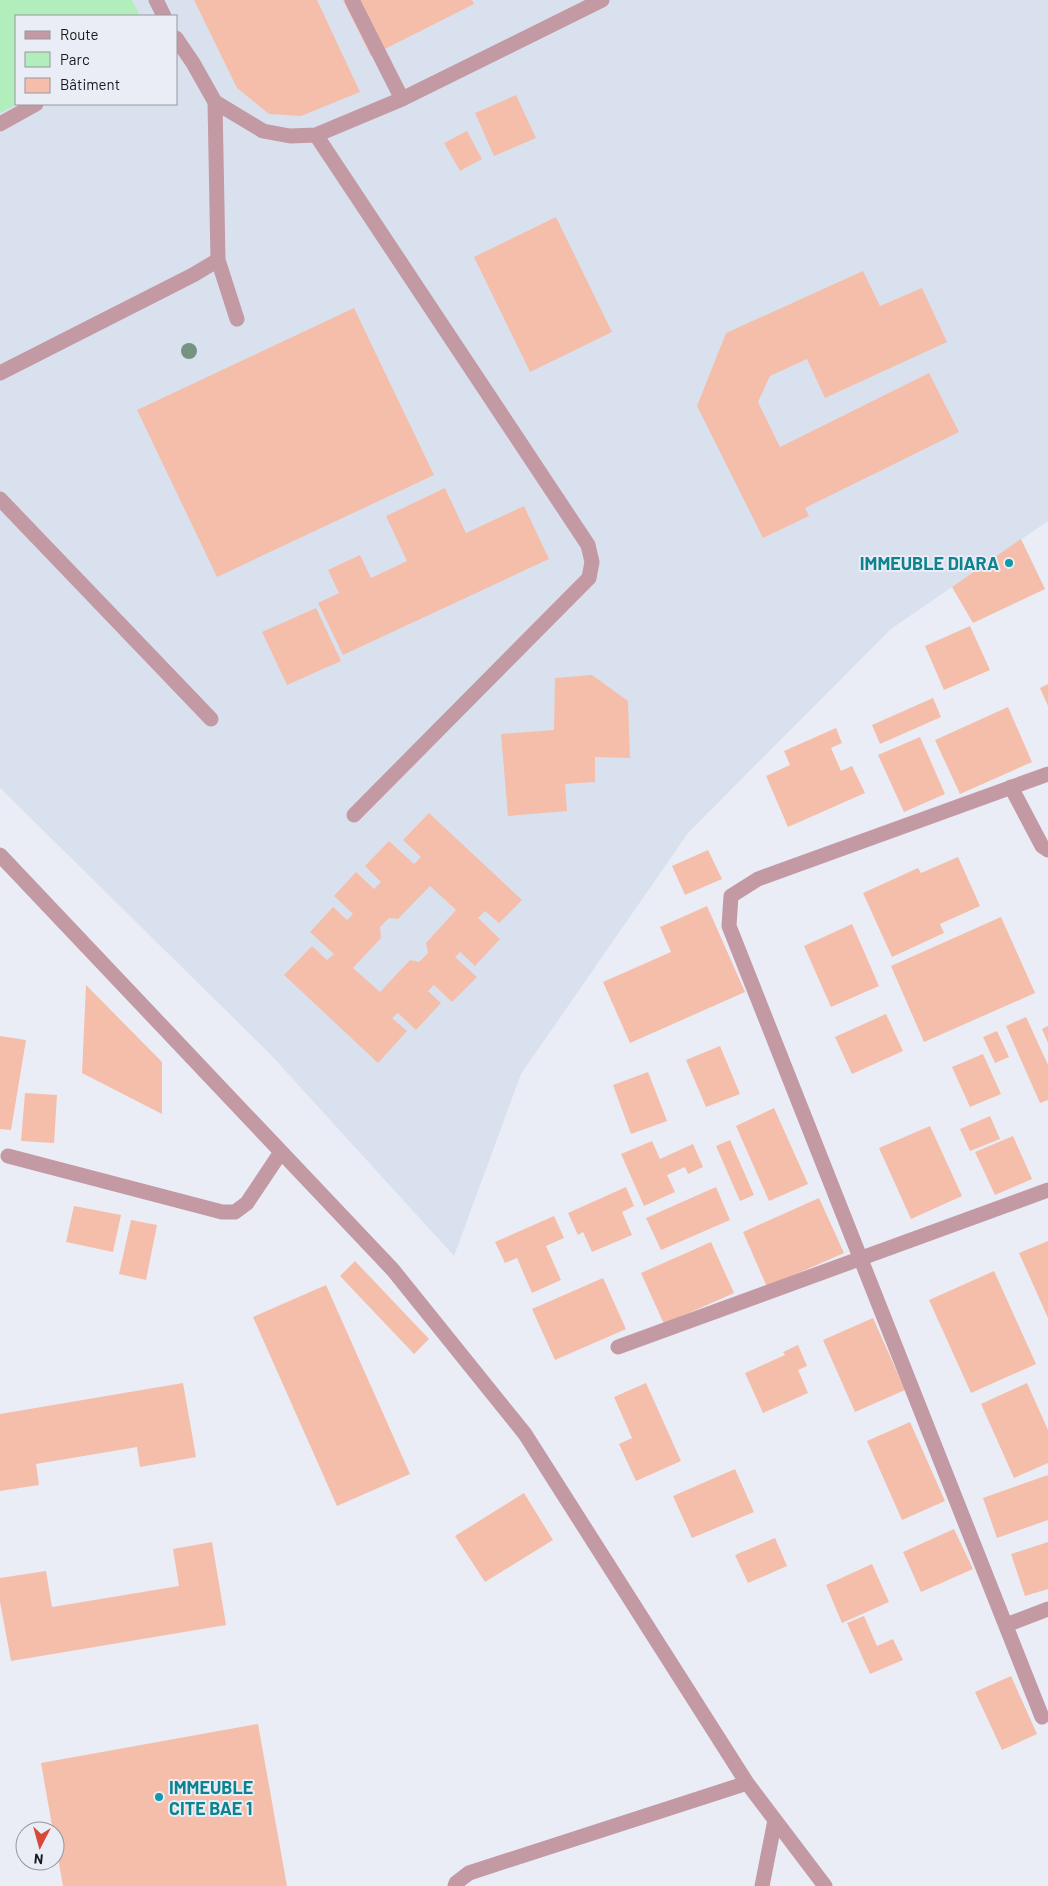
<svg xmlns="http://www.w3.org/2000/svg" width="1048" height="1886" font-family="Barlow,sans-serif">
	<rect width="100%" height="100%" fill="#eaedf5"/>
	<path fill="#dae1ee" fill-rule="evenodd" d="M0 0H1048V521L891 629 688 833 521 1074 454 1256 270 1054 0 788ZM16 16H176V104H16Z"/>
	<path fill="#b2eebb" d="M0 0H132L140 16H16L17 104 0 113Z"/>
	<path fill="#f5beaa" fill-rule="evenodd" d="M194 0H317L360 92 301 116 269 114 237 88Z
		M343 0H472L474 4 371 56Z
		M516 95 536 138 494 156 475 113Z
		M467 131 482 159 460 171 444 143Z
		M556 217 612 332 530 372 474 257Z
		M863 271 880 306 922 288 947 342 825 398 807 359 770 376 758 402 780 447 929 373 959 432 805 508 809 516 763 538 697 406 726 333Z
		M354 308 434 475 217 577 137 410Z
		M445 488 466 533 524 506 549 559 343 655 318 603 339 593 328 570 360 555 371 578 407 561 386 516Z
		M1021 539 1045 589 973 623 952 587Z
		M316 608 341 661 287 685 262 632Z
		M970 626 990 670 944 690 925 646Z
		M592 675 628 701 630 758 595 757V782L565 784 567 811 508 816 501 734 554 730 555 678Z
		M1048 684V706L1040 688Z
		M933 698 941 717 880 744 872 725Z
		M1008 707 1032 762 960 794 935 740Z
		M836 728 842 743 831 748 841 771 852 766 865 793 788 827 766 776 790 765 784 751Z
		M920 737 945 794 904 812 878 755Z
		M429 813 522 900 499 923 485 911 478 918 500 939 475 966 460 952 455 957 477 977 452 1002 434 985 428 991 441 1003 416 1030 398 1013 392 1018 407 1031 378 1063 284 975 312 946 327 960 334 954 310 932 333 907 347 920 353 914 334 896 356 872 374 889 381 882 365 866 389 841 414 864 421 857 403 840ZM430 886 456 910 426 943 428 953 419 962 410 960 380 992 353 968 381 938 380 927 389 918 398 919Z
		M708 850 722 879 685 895 672 866Z
		M958 857 980 906 940 924 944 933 892 957 863 893 918 868 921 873Z
		M707 906 745 992 630 1043 603 982 671 952 660 927Z
		M1001 917 1035 993 924 1042 891 966Z
		M852 924 879 986 831 1007 804 946Z
		M86 985 162 1062V1114L82 1073Z
		M886 1014 903 1051 852 1074 835 1037Z
		M1026 1017 1048 1065V1100L1040 1103 1006 1026Z
		M1048 1026V1043L1042 1029Z
		M997 1031 1009 1057 995 1063 983 1037Z
		M0 1036 26 1040 11 1130 0 1129Z
		M720 1046 740 1094 706 1107 686 1060Z
		M983 1054 1001 1094 970 1107 952 1067Z
		M648 1072 667 1121 631 1134 613 1085Z
		M25 1093 57 1095 54 1143 21 1141Z
		M774 1108 808 1184 769 1201 736 1126Z
		M990 1116 1000 1139 970 1151 960 1129Z
		M930 1126 962 1196 911 1219 879 1148Z
		M1013 1136 1032 1179 995 1195 975 1152Z
		M730 1140 754 1195 740 1201 716 1146Z
		M652 1141 660 1159 693 1144 703 1167 688 1174 685 1167 667 1175 675 1192 644 1206 621 1154Z
		M626 1187 634 1206 622 1212 632 1235 592 1252 583 1232 578 1235 568 1213Z
		M716 1187 730 1220 661 1250 646 1218Z
		M819 1198 844 1253 767 1287 743 1232Z
		M74 1206 121 1215 113 1252 66 1242Z
		M554 1216 564 1238 546 1246 561 1280 532 1293 517 1258 505 1263 495 1242Z
		M131 1220 157 1225 146 1280 119 1274Z
		M1048 1241V1318L1019 1253Z
		M711 1242 734 1293 664 1324 641 1273Z
		M355 1261 429 1339 414 1354 340 1276Z
		M994 1271 1036 1364 971 1393 929 1300Z
		M603 1278 626 1329 555 1360 532 1309Z
		M326 1285 410 1474 337 1506 253 1317Z
		M873 1318 905 1390 855 1412 823 1340Z
		M798 1345 807 1366 798 1370 808 1393 763 1413 745 1373 785 1355 783 1352Z
		M183 1383 196 1457 140 1467 137 1447 36 1464 39 1485 0 1491V1414Z
		M646 1383 681 1461 636 1481 619 1444 632 1438 614 1397Z
		M1027 1383 1048 1430V1463L1014 1478 981 1404Z
		M910 1422 945 1501 902 1520 867 1441Z
		M735 1469 754 1512 692 1538 673 1496Z
		M1048 1475V1520L997 1538 983 1498Z
		M524 1493 553 1540 485 1582 455 1536Z
		M954 1529 973 1569 921 1592 903 1552Z
		M775 1538 787 1566 748 1583 735 1555Z
		M212 1542 226 1625 11 1661 0 1602V1578L46 1571 52 1607 179 1586 173 1549Z
		M1048 1542V1589L1025 1596 1011 1554Z
		M872 1564 889 1602 842 1623 826 1585Z
		M864 1616 877 1646 893 1639 903 1660 870 1674 847 1623Z
		M1011 1676 1037 1734 1002 1750 975 1692Z
		M258 1724 287 1886H63L55 1841V1831H53L41 1763Z"/>
	<g fill="none" stroke-linecap="round" stroke-linejoin="round">
		<path stroke="#c399a3" stroke-width="15" d="M156 0 164 16
			M352 0 402 99
			M176 38 193 63 215 102 263 131 290 136 316 135 402 99 602 0
			M215 102 218 260 237 319
			M0 124 36 104
			M316 135 588 545 592 562 589 578 354 815
			M0 373 193 275 218 260
			M0 499 211 719
			M1011 787 1042 846 1048 850"/>
		<path stroke="#c399a3" stroke-width="15" d="M0 855 393 1270 525 1434 747 1783 825 1886
			M8 1156 222 1212H235L247 1203 281 1152
			M618 1347 1048 1190
			M1006 1625 1048 1609
			M1042 1717 729 926 731 896 758 879 1048 774
			M455 1886 456 1883 469 1873 747 1783
			M762 1886 775 1820"/>
	</g>
	<circle fill="#749381" cx="189" cy="351" r="8"/>
	<g fill="#0f9aa8" stroke="#eaedf5" stroke-width="2">
		<circle cx="1009" cy="563" r="5"/>
		<circle cx="159" cy="1797" r="5"/>
	</g>
	<g text-anchor="middle" dominant-baseline="central" stroke-width="4" stroke-linejoin="round" paint-order="stroke">
		<g font-size="18" font-weight="bold" fill="#0d838f" stroke="#eaedf5" text-anchor="end">
			<text x="999" y="563">IMMEUBLE DIARA</text>
			<text x="169" y="1787" text-anchor="start">IMMEUBLE<tspan x="169" dy="21">CITE BAE 1</tspan></text>
		</g>
	</g>
	<rect x="15" y="15" width="162" height="90" fill="#eaedf5" stroke="#96989d"/>
	<rect x="25" y="31" width="25" height="8" fill="#c399a3" stroke="#96989d"/>
	<text x="60" y="40" font-size="15" fill="#17181a">Route</text>
	<rect x="25" y="52" width="25" height="15" fill="#b2eebb" stroke="#96989d"/>
	<text x="60" y="65" font-size="15" fill="#17181a">Parc</text>
	<rect x="25" y="78" width="25" height="15" fill="#f5beaa" stroke="#96989d"/>
	<text x="60" y="90" font-size="15" fill="#17181a">Bâtiment</text>
	<g transform="translate(40 1846) rotate(186)"><circle r="24" fill="#eaedf5" stroke="#96989d"/>
	<path d="M0-4L9 19L0 12L-9 19Z" fill="#d64936"/>
	<text y="-8" font-size="14" font-weight="bold" text-anchor="middle" fill="#17181a">N</text>
	</g>
</svg>
